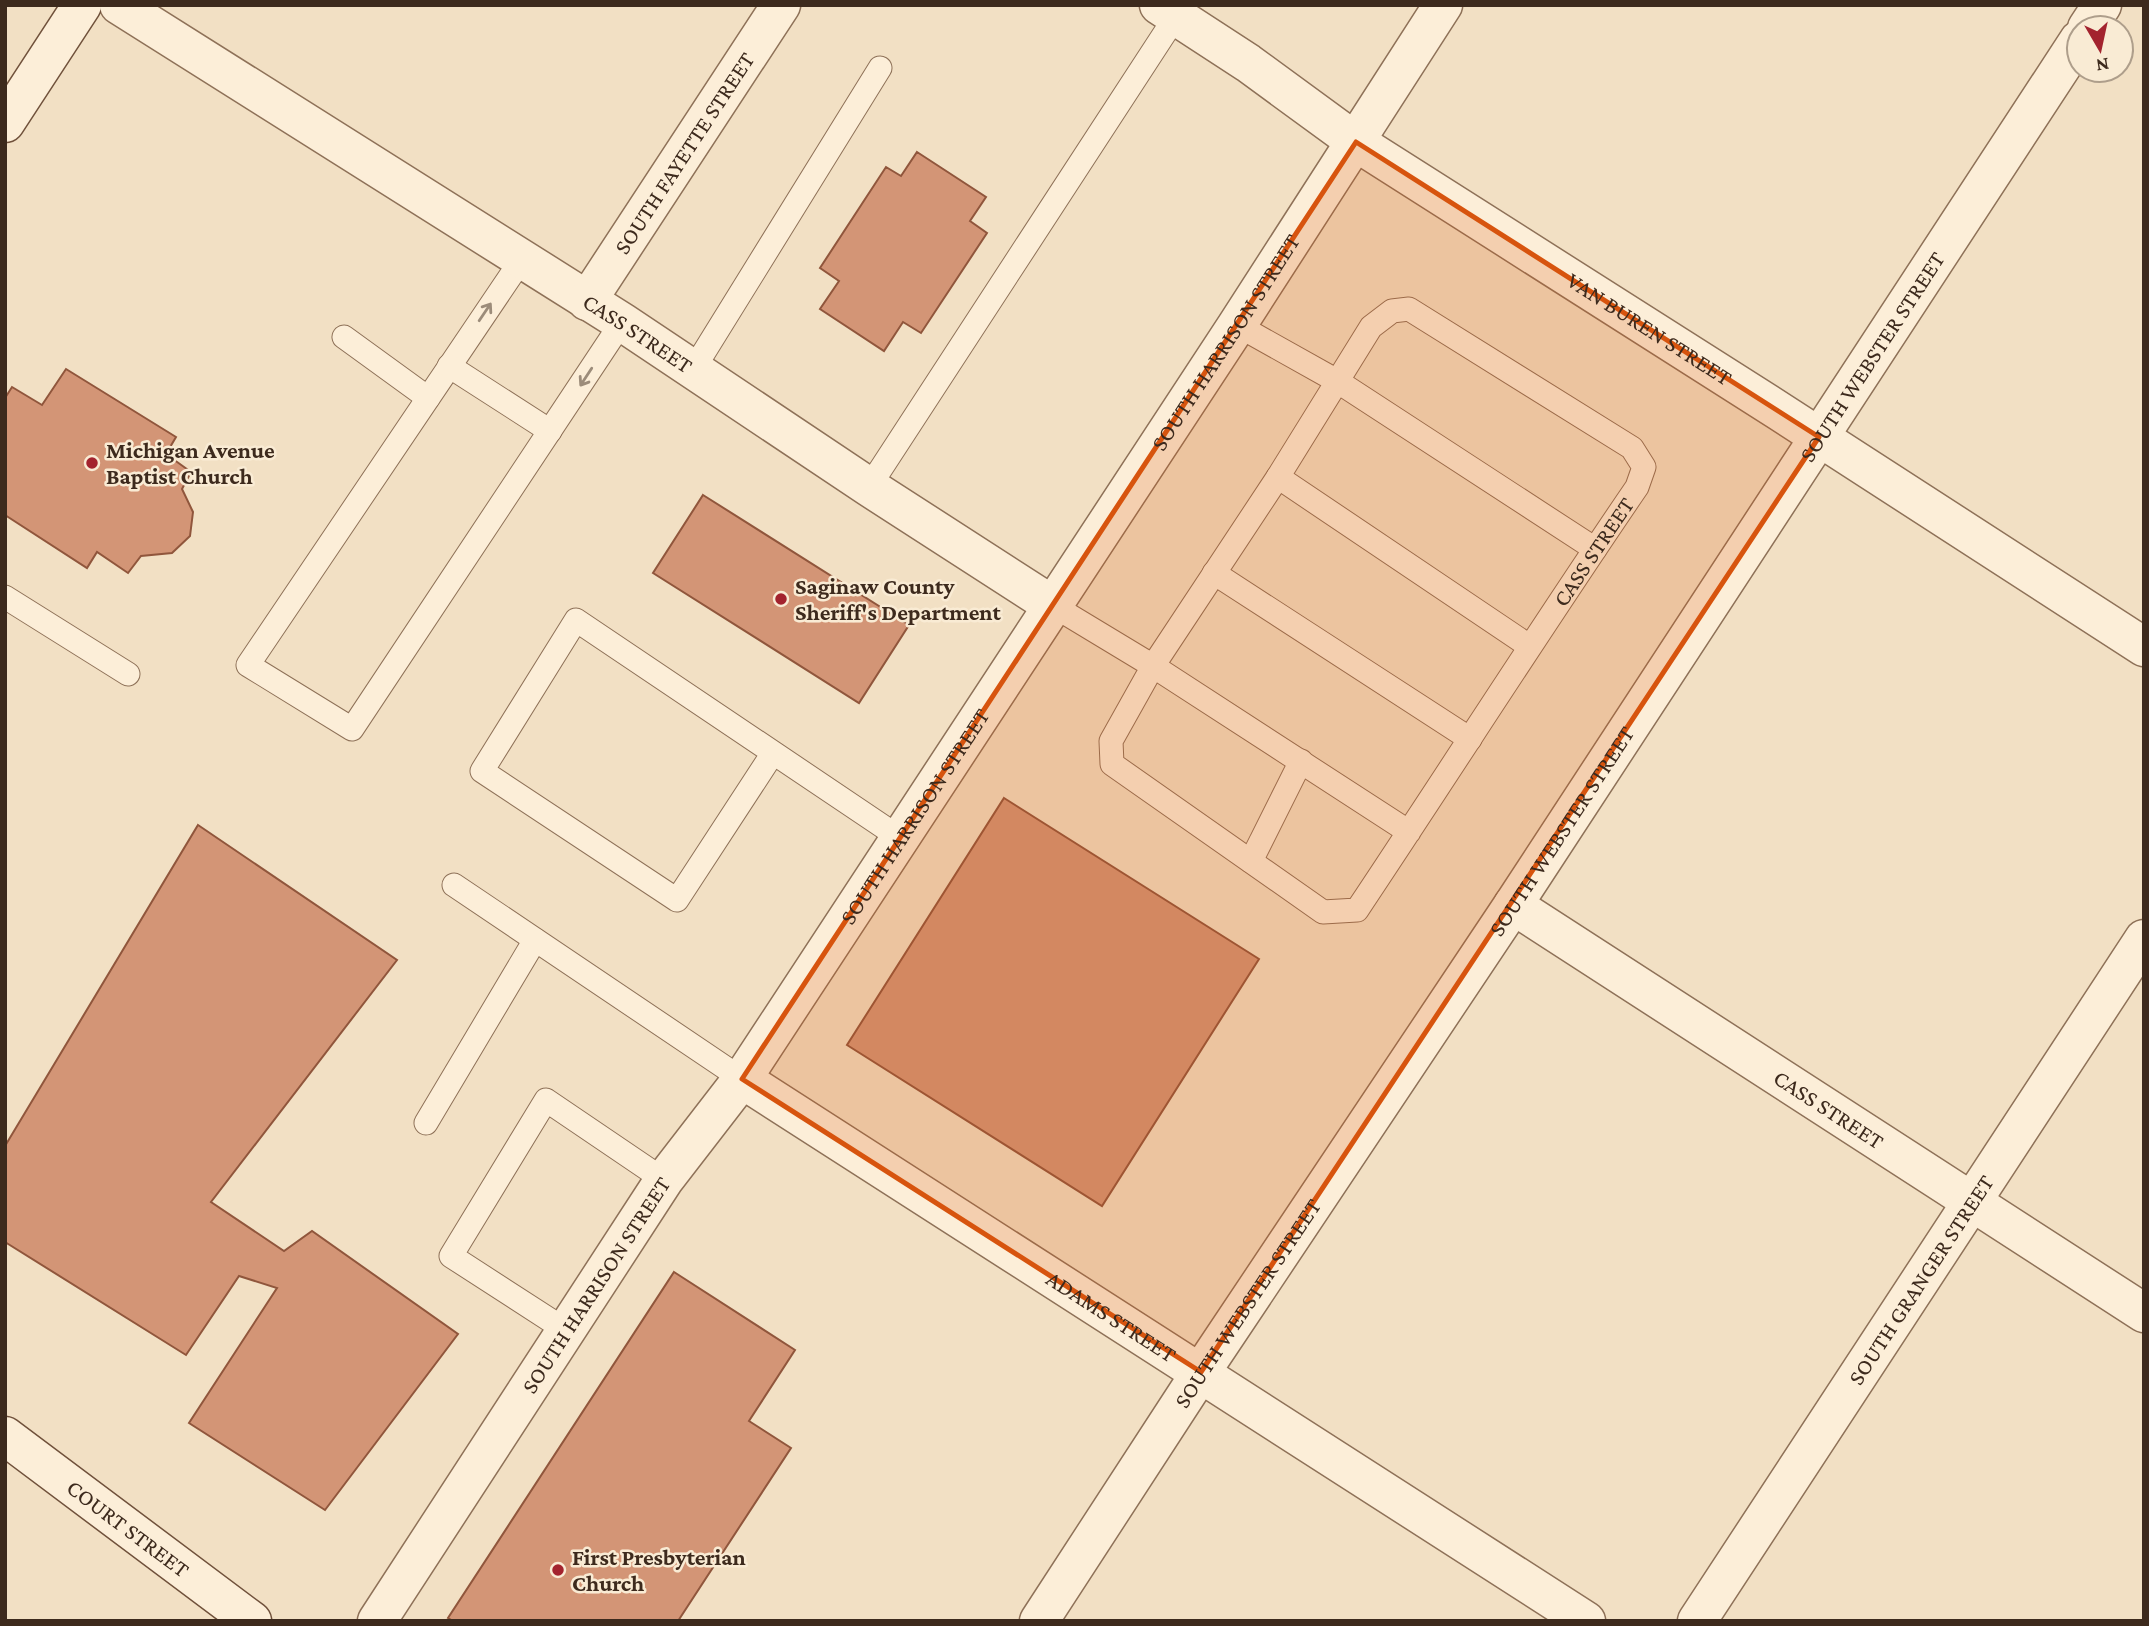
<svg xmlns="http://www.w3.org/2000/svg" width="2149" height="1626" font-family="'Crimson Pro',serif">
	<rect width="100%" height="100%" fill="#f2e0c4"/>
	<path fill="#d39576" stroke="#90563c" stroke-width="2" d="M917 152 986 197 970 221 987 233 921 333 903 322 884 351 820 309 839 281 820 268 886 167 901 176Z
		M66 369 176 437 166 454 191 472 182 489 193 512 190 536 172 553 141 556 128 573 97 552 87 568 5 515V398L12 387 42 405Z
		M703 495 909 625 859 703 653 573Z
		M1004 798 1259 959 1102 1206 847 1045Z
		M198 825 397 960 211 1202 284 1251 312 1231 458 1334 325 1510 189 1423 277 1288 239 1276 186 1355 5 1242V1146Z
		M674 1272 795 1350 749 1421 791 1448 678 1621H453L448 1618Z"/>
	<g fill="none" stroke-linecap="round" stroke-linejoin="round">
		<g stroke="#8e7158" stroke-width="25">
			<g id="lane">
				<path d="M522 259 248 665 352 729 622 322"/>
				<path d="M1237 325 1337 381 1595 549"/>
				<path d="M344 337 428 398"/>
				<path d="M449 366 550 431"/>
				<path d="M693 370 880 68"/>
				<path d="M1278 477 1529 646"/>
				<path d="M869 487 1176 16"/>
				<path d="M1214 573 1470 739"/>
				<path d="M5 597 128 674"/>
				<path id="s1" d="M1052 605 1153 666 1111 741 1112 764 1323 912 1357 910C1451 769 1542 626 1637 487L1644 467 1632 448 1409 309 1392 311 1371 327 1278 477 1153 666 1409 832"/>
				<path d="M773 753 677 900 482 771 576 620 900 838"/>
				<path d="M1251 861 1301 761"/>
				<path d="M454 885 742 1079"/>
				<path d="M426 1123 535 940"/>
				<path d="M567 1331 451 1256 546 1100 664 1180"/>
			</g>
		</g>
		<g stroke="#8e7158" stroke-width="41">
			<g id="street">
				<path id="s2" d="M119 5 622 322 869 487 1052 605"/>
				<path id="s3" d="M1159 5 1248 63 1356 142 1779 411 2144 647"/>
				<path d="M2087 28 2102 5"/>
				<path id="s4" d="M587 301 781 5"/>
				<path id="s5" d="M1513 905 2144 1313"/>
				<path id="s6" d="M742 1079 1586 1621"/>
				<path id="s7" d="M377 1621 664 1180 742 1079 1237 325 1443 5"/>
				<path id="s8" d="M1039 1621 1201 1372 1513 905 2079 40"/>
				<path id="s9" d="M1697 1621 2144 939"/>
			</g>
		</g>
		<g stroke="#70513b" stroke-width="41">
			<g id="secondary">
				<path d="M5 123 82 5"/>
				<path id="s10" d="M5 1436 252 1621"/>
			</g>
		</g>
		<use href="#lane" stroke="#fceed8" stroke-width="23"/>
		<use href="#street" stroke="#fceed8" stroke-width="38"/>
		<use href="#secondary" stroke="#fceed8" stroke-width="38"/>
	</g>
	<defs><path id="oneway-shaft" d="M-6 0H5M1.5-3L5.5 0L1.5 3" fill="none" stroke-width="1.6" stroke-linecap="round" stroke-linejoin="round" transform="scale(1.75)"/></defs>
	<g stroke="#9c8c7a">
		<use href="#oneway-shaft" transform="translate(485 312) rotate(-56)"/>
		<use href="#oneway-shaft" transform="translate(586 377) rotate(123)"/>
	</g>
	<path fill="#d7540e" fill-opacity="0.2" stroke="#d7540e" stroke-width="5" stroke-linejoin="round" d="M1356 142 1819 437 1201 1372 742 1079Z"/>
	<g fill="#a3232e" stroke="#f9ebd4" stroke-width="2.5">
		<circle cx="92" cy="463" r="7"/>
		<circle cx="781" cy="599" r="7"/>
		<circle cx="558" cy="1570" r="7"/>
	</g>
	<g text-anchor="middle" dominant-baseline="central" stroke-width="5" stroke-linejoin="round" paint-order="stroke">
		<g font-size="23" fill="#3d2a1d" stroke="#f9ebd4">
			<text stroke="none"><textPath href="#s4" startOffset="177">SOUTH FAYETTE STREET</textPath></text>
			<text stroke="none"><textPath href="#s3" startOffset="588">VAN BUREN STREET</textPath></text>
			<text stroke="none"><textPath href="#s2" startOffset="614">CASS STREET</textPath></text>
			<text stroke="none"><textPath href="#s7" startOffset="1535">SOUTH HARRISON STREET</textPath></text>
			<text stroke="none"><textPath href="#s8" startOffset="1514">SOUTH WEBSTER STREET</textPath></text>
			<text stroke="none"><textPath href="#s1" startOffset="948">CASS STREET</textPath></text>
			<text stroke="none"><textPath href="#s7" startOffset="968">SOUTH HARRISON STREET</textPath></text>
			<text stroke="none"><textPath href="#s8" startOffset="947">SOUTH WEBSTER STREET</textPath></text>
			<text stroke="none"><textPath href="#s5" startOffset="376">CASS STREET</textPath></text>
			<text stroke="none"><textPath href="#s9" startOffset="408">SOUTH GRANGER STREET</textPath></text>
			<text stroke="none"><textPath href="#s7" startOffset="401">SOUTH HARRISON STREET</textPath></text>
			<text stroke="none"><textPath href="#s8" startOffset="380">SOUTH WEBSTER STREET</textPath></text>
			<text stroke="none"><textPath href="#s6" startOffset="439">ADAMS STREET</textPath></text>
			<text stroke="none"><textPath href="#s10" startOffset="154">COURT STREET</textPath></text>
		</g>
		<g font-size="23" font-weight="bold" fill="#3d2a1d" stroke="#f9ebd4" text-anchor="start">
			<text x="106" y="450">Michigan Avenue<tspan x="106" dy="26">Baptist Church</tspan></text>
			<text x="795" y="586">Saginaw County<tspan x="795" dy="26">Sheriff's Department</tspan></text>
			<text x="572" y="1557">First Presbyterian<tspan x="572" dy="26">Church</tspan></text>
		</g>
	</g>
	<rect width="2149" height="1626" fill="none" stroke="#3d2a1d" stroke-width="14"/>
	<g transform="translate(2100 49) rotate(171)"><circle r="33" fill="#f9ebd4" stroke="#ae9e8b" stroke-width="2"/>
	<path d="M0-5L12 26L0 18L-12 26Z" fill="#a3232e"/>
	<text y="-10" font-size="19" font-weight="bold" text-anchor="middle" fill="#3d2a1d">N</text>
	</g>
</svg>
